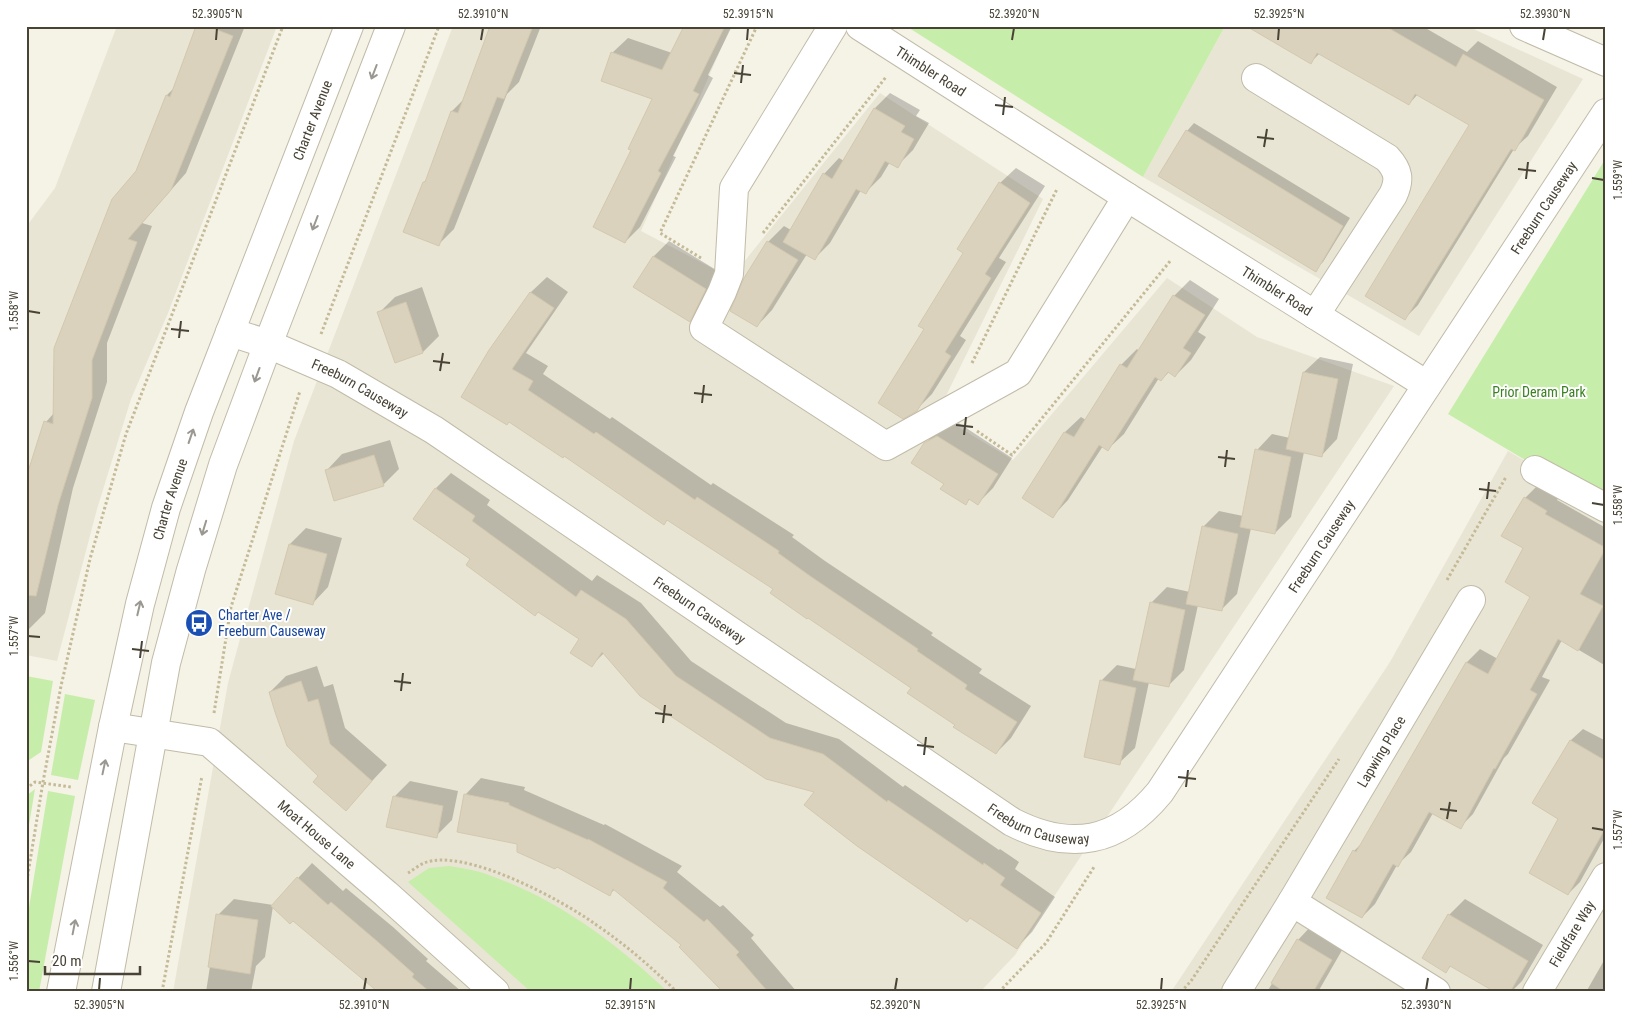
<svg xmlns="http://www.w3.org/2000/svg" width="1632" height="1018" font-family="'Roboto Condensed',sans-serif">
	<rect width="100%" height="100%" fill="#f5f2e6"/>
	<path fill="#e9e5d4" d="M117 26H277L168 313 131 399 97 509 57 661 26 655V227L55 188Z
		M453 26H731L641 231 731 278 880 93 1043 199 937 414 1013 460 1167 278 1257 337 1394 386 1015 955 980 992H173L228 683 294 441Z
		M1225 26H1467L1583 79 1419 336 1143 177Z
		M1508 451 1606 508V992H1171L1390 662Z"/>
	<path fill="#c7edab" d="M906 26H1225L1143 177Z
		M1606 158V508L1448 414Z
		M26 676 53 681 41 752 26 762Z
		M65 694 95 700 78 780 51 775Z
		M35 789 26 843V796Z
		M48 791 75 796 39 992H26V926Z
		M449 866C461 868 475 870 486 874 556 898 615 942 668 992H531L408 882 429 868Z"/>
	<path fill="#0003" d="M197 26H245L186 173 142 223 152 226 107 343V382L73 488 45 613 29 629 26 628V482L46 422 54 413 137 172 167 95 175 87Z
		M501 26H541L519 82 507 94 454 229 438 245 424 182 427 179 452 111 464 99Z
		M686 26H732L708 75 713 78 673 156 676 157 640 227 625 242 633 150 654 98 612 53 628 38 672 53Z
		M1248 26H1422L1467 52 1478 41 1557 87 1528 136 1514 149 1418 305 1404 319 1471 124 1418 94 1409 104 1320 53 1311 62Z
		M890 93 920 110 916 116 929 123 913 150 897 166 890 162 881 177 865 193 861 190 830 243 814 259 807 254 772 310 757 326 768 242 784 226 791 230 824 174 839 158 844 161 875 108Z
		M1194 123 1350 218 1323 262 1315 270 1187 131Z
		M1016 168 1045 186 999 258 1006 262 960 336 966 340 932 394 916 410 965 253 1000 183Z
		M669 241 721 273 705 305 690 320 635 286 654 256Z
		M547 277 568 292 526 353 548 366 543 374 610 419 612 417 711 485 713 483 794 535 792 537 825 561 933 633 931 635 982 669 979 673 1031 706 1011 738 996 753 956 724 913 687 808 616 775 588 668 519 664 523 564 455 490 351 531 292Z
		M1190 280 1219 299 1198 332 1206 337 1191 360 1175 376 1169 372 1161 380 1159 378 1124 434 1108 449 1103 446 1068 500 1053 516 1024 498 1065 432 1081 417 1086 420 1121 365 1137 349 1139 351 1174 296Z
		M422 287 439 336 423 352 395 361 379 313 395 297Z
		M1320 357 1353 364 1337 439 1322 455 1304 452 1291 517 1275 533 1251 528 1237 594 1221 610 1198 605 1184 670 1168 686 1149 682 1135 748 1119 763 1101 681 1117 665 1136 669 1151 603 1167 587 1190 592 1203 527 1219 511 1243 516 1257 450 1272 434 1290 438 1304 372Z
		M954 420 1012 458 993 488 978 503 970 499 965 504 945 483 925 444 941 427Z
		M390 440 399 469 383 485 327 470 342 454Z
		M451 473 490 500 487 505 592 581 597 575 641 603 691 661 786 723 839 739 903 787 905 785 999 850 1000 849 1019 862 1015 869 1055 897 1032 932 1017 947 971 917 816 791 604 653 592 665 581 638 472 559 436 488Z
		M1538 485 1559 497 1557 500 1606 528V666L1562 640 1542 677 1550 680 1508 754 1504 758 1473 814 1460 827 1433 813 1411 852 1397 865 1375 904 1362 917 1328 897 1354 851 1364 841 1467 662 1480 649 1498 659 1532 597 1525 548V498Z
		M306 528 342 538 328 587 313 603 277 593 290 544Z
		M317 666 324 687 333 684 345 728 387 765 346 809 320 776 270 692 286 676Z
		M1583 729 1606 741V835L1580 882 1568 894 1560 819 1533 803 1571 740Z
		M481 778 525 787 524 790 604 825 605 824 682 866 677 872 720 907 723 905 754 935 751 938 797 992H723L683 945 615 889 610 894 518 843 458 831 466 794Z
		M410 781 458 791 452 820 436 836 394 797Z
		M312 863 343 891 346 888 393 927 428 959 426 961 462 992H380L293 919 273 906 265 957 256 966 251 992H206L218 915 234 899 273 905Z
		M1465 899 1543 945 1522 981 1511 992H1498L1452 965 1446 971 1449 915Z
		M1312 925 1345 945 1318 992H1267L1298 940Z
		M1606 957V992H1586Z"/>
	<path fill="#dad2bd" stroke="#d3c8ad" d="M196 26H207L233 36 171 190 128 239 137 242 92 360V398L58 505 36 596 26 595V478L44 421 53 424 54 348 112 199 136 171 166 95 170 97Z
		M490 26H533L504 99 497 97 439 246 403 232 423 182H425L451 111 458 113Z
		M684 26H725L693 91 699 94 658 171 661 173 625 243 593 227 631 150 628 149 652 99 601 81 611 52 662 70Z
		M1246 26H1385L1456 67 1463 54 1544 100 1515 151 1511 149 1405 320 1365 296 1469 125 1415 94 1409 105 1317 53 1311 64Z
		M874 108 905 126 901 132 914 139 898 168 885 161 866 194 856 189 815 260 783 242 823 173 832 179Z
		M1186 130 1343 226 1316 272 1158 176Z
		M999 182 1030 203 985 274 991 278 945 352 951 356 917 411 903 419 878 403 924 329 918 326 963 253 957 249Z
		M767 241 798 260 757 327 730 311 744 278Z
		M653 256 706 289 690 322 633 287Z
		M530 292 554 308 512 369 533 381 528 390 594 434 596 432 695 500 697 497 779 551 778 553 810 576 918 649 917 651 967 685 965 689 1017 722 996 754 953 727 955 725 907 693 911 688 808 618 807 619 770 593 773 589 667 520 664 525 564 456 563 458 509 422 507 425 461 397 489 350Z
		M1173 295 1205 315 1183 348 1191 353 1175 377 1168 372 1161 381 1155 377 1108 451 1099 445 1053 518 1022 498 1064 432 1074 437 1120 364 1127 368Z
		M406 302 423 353 395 363 377 312Z
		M1303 372 1338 379 1322 457 1286 449Z
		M937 436 998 474 978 505 969 499 966 505 940 489 944 484 911 463 924 443Z
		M1255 449 1291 457 1275 534 1240 527Z
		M374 455 384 486 334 501 325 470Z
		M435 488 475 516 472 521 576 597 581 590 626 619 676 676 770 738 823 754 887 802 888 800 983 865 984 863 1005 878 1000 885 1041 913 1017 949 970 918 967 922 857 846 804 805 814 792 766 779 640 696 602 652 592 667 570 653 579 639 538 612 535 616 466 565 470 559 413 519Z
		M1524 497 1547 511 1545 514 1606 548 1580 594 1603 606 1578 651 1558 639 1530 690 1537 694 1495 769 1494 768 1461 829 1429 812 1398 867 1393 864 1362 918 1326 898 1353 850 1356 852 1466 662 1488 674 1530 597 1505 582 1523 548 1501 536Z
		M1202 526 1238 534 1222 611 1186 604Z
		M289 544 327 554 313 605 275 594Z
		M1150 602 1185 610 1169 687 1133 680Z
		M1100 680 1136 688 1120 765 1084 757Z
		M301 681 308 702 318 699 330 744 372 781 346 811 313 782 318 776 287 746 275 712 269 692Z
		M1570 740 1606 761V827L1568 895 1529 873 1558 819 1532 803Z
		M464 794 509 803V805L588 840V839L667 882 663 888 704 922 707 919 739 952 736 955 768 992H723L679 947 681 945 613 889 610 896 557 867 555 869 517 852V844L457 832Z
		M393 796 443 806 437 838 386 827Z
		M297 877 328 905 331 902 378 942 414 974 412 977 430 992H378L293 921 290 924 271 906Z
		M216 914 258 920 250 974 208 967Z
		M1448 914 1528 961 1510 992H1495L1450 966 1446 973 1422 958Z
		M1297 939 1332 960 1313 992H1285L1271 983Z"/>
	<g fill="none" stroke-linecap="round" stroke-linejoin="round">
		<g stroke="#c1bba8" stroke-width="30">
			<g id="minor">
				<path d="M833 26 734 188 729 274 722 292 704 328 886 446 1018 373 1127 197"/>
				<path id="s1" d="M860 26 1127 197 1427 385"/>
				<path d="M1524 26 1606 62"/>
				<path d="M1256 78 1387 158C1399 171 1400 180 1393 195L1315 315"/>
				<path id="s2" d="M230 332 268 344 338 374 434 430 1012 822C1071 852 1118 843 1160 792L1606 113"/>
				<path d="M1535 470 1606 508"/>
				<path id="s3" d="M113 727 209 742 386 894 495 992"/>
				<path d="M1292 902 1436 992"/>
				<path id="s4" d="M61 992 113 727 140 604 166 508 199 412 349 26"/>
				<path d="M106 992 166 663 191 570 223 465 268 344 391 26"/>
				<path id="s5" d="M1236 992 1292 902 1471 600"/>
				<path id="s6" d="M1537 992 1606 877"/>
			</g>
		</g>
		<path stroke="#c4ba97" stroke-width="3" stroke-dasharray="2.5 2.5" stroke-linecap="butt" d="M763 233 886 77
			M701 258 660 233 757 26
			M321 334 439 26
			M972 363 1057 189
			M977 431 1012 455 1171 260
			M1447 580 1506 477
			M214 713 231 607 300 391
			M26 789 35 782 71 787
			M408 873C413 870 419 865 424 863 464 847 562 900 595 924 625 944 651 967 677 992
			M26 886 43 782 61 686 90 559 126 434 283 26
			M162 992 202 776
			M999 992 1046 943 1094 867
			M1181 992 1191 981 1339 759"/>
		<use href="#minor" stroke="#fff" stroke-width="28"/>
	</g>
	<defs><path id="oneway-shaft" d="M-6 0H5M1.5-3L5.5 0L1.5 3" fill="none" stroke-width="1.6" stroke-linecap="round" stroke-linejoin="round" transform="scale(1.25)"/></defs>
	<g stroke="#9a9890">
		<use href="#oneway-shaft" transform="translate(374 72) rotate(111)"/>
		<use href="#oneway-shaft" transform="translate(315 223) rotate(111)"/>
		<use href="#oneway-shaft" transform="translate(257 375) rotate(110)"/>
		<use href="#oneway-shaft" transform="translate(191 436) rotate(-71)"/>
		<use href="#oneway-shaft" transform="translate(204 528) rotate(107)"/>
		<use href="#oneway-shaft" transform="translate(139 608) rotate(-77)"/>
		<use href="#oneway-shaft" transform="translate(104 767) rotate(-78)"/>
		<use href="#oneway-shaft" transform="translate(74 927) rotate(-79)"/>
	</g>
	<path fill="none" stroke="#484335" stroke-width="2" d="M216 40 217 28M481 40 483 28M747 40 748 28M1012 40 1014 28M1278 40 1279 28M1543 40 1545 28M734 73 751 75M741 83 743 65M995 105 1013 107M1003 115 1005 97M1257 137 1274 139M1264 147 1267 129M1518 169 1536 171M1592 178 1604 180M1526 179 1528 162M28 311 40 313M171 329 189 331M179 338 181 321M433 361 450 363M440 371 443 353M694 393 712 395M702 403 704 385M956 425 973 427M964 435 966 417M1218 457 1235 459M1225 467 1227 450M1479 489 1496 491M1487 499 1489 482M1592 503 1604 505M28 636 40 637M132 649 149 651M140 658 142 641M394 681 411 683M401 691 403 673M655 713 672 715M663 723 665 705M917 745 934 747M924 755 926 737M1178 777 1196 779M1186 787 1188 770M1440 809 1457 811M1447 819 1450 802M1592 828 1604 830M28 961 40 962M99 990 100 978M364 990 366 978M630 990 631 978M895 990 897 978M1161 990 1162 978M1426 990 1428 978"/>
	<defs>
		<g id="bus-disc" transform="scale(1.4375)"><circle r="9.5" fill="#1a4fb4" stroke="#fff"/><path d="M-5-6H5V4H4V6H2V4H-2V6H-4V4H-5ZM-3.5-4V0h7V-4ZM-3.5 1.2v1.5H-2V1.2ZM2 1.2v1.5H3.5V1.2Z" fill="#fff"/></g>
	</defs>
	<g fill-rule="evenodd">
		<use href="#bus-disc" x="199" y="623"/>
	</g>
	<g text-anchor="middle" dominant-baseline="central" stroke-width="4" stroke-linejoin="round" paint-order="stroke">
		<g font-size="14" fill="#484335" stroke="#fff">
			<text stroke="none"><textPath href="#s1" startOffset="84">Thimbler Road</textPath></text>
			<text stroke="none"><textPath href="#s4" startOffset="910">Charter Avenue</textPath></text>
			<text stroke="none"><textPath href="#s2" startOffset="1791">Freeburn Causeway</textPath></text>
			<text stroke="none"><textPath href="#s1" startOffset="494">Thimbler Road</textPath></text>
			<text stroke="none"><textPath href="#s2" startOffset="142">Freeburn Causeway</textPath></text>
			<text stroke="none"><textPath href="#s4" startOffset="505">Charter Avenue</textPath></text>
			<text stroke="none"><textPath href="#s2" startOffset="1386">Freeburn Causeway</textPath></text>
			<text stroke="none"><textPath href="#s2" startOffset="548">Freeburn Causeway</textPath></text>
			<text stroke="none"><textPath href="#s5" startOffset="281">Lapwing Place</textPath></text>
			<text stroke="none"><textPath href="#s2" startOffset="952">Freeburn Causeway</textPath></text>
			<text stroke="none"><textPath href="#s3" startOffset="239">Moat House Lane</textPath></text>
			<text stroke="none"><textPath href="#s6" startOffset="68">Fieldfare Way</textPath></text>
		</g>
		<g font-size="14" fill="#3b8022" stroke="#fff">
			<text x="1539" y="392">Prior Deram Park</text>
		</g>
		<g font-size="14" fill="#164399" stroke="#fff" text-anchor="start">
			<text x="218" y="615">Charter Ave /<tspan x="218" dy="16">Freeburn Causeway</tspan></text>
		</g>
	</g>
	<rect width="1632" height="1018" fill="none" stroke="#ffffff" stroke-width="55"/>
	<path d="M45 966v8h95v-8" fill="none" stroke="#484335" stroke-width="2.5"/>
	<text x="52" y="966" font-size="15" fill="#484335" stroke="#ffffff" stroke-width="4" paint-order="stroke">20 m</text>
	<rect x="28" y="28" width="1576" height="962" fill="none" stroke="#484335" stroke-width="2"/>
	<g font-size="12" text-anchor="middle" fill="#484335">
		<text x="217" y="18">52.3905°N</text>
		<text x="483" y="18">52.3910°N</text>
		<text x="748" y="18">52.3915°N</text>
		<text x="1014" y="18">52.3920°N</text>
		<text x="1279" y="18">52.3925°N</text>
		<text x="1545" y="18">52.3930°N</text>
		<text transform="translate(1618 180) rotate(-90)" y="4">1.559°W</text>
		<text transform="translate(14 311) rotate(-90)" y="4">1.558°W</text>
		<text transform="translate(1618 505) rotate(-90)" y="4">1.558°W</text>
		<text transform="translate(14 636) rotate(-90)" y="4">1.557°W</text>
		<text transform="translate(1618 830) rotate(-90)" y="4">1.557°W</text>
		<text transform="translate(14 961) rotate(-90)" y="4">1.556°W</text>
		<text x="99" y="1009">52.3905°N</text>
		<text x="364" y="1009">52.3910°N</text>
		<text x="630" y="1009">52.3915°N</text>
		<text x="895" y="1009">52.3920°N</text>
		<text x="1161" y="1009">52.3925°N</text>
		<text x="1426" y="1009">52.3930°N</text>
	</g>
</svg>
